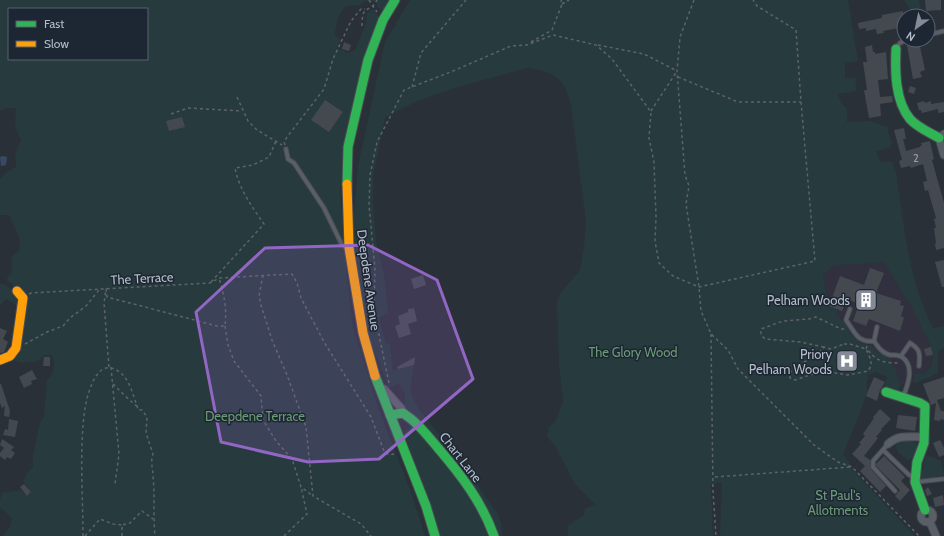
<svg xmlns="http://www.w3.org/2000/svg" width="944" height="536" font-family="Cabin,sans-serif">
	<rect width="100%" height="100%" fill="#2a3038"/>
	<path fill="#31303e" d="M884 261 914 312 931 347 933 355 931 366 925 374H914L913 382 910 386 901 384 876 372 868 375 866 388 868 390 857 420 818 313 827 297 823 275 834 265 858 264Z"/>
	<path fill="#273a3e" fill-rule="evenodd" d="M0 0H390L383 11 377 7V2L365 1 360 5 346 6C338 14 336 23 335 35L341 41 337 48 349 53 355 50 366 24 367 13 373 9 381 20 344 144 340 190 344 246 352 323 377 405 411 492 425 536H3L10 527 12 518 0 507V500L2 493 22 490 27 496 31 492 23 481 27 473 33 467V456L40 423 44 417 47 380 53 373 54 363 52 355H45L36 362H19L12 358 21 323 17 288 6 280 12 272V257L20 249 19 237 9 215H0V179L7 172 16 167 15 154 21 140 15 127 16 108H6L0 111ZM9 9H147V59H9Z
		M410 0H848L858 61 845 63V78H855L857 91 838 94 841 103 847 109V122L870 121 887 127 892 143 889 148 876 151 880 162H892L896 172C904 224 908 280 933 328L944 326V348L938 351V373L916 383 913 382 914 374H925L931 366 933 355 931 347 914 312 884 262 858 264 834 265 823 275 827 297 824 302 829 306 838 310 836 315 845 323 851 334 858 342 872 346 878 353 889 357 896 371 901 384 899 390 895 393 884 387 887 377 876 372 868 375 866 388 868 390 857 420 843 454 849 462 851 468 915 536H720L722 483 711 484 713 536H568V526L584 515 585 508 596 505 575 484 555 446 547 437 549 427 556 421 563 401 559 364 557 301 562 291 580 270 584 247 586 222 571 105C569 98 567 90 563 84 555 73 540 69 527 68 479 82 428 92 385 118L373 176V202L376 240 385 280 388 313 379 318 386 344 390 343 393 370 414 365 410 388 413 398 419 409 464 465 497 513 501 523 502 536H440L403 432 411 426 417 419 405 407V394L399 384 389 388 372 345 360 298 352 237 358 166 385 42Z
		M904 0H919L922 16H912V12Z
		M0 283 7 286 18 295V308L15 304 6 299 0 306Z
		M901 439H909L916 443 918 449 915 457 908 460 898 452 896 446Z
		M926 456 932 457 941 461 944 475 923 480 920 478Z"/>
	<path fill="#384963" d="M3 156 7 157 6 165 1 166 0 157Z"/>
	<path fill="#444950" d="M925 0H941V10L926 11Z
		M903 11 904 27 883 31 884 33 877 34 876 29 866 31V28L859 29 858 23 882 18V15Z
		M344 42 351 45 349 51 342 49Z
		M919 42 925 70 920 72 922 77 913 79 907 45Z
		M872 45 873 52H875V54L886 52 888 79 878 80 880 97 892 96 893 102 880 104 881 116 869 118 864 90H867L863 62H867L865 47Z
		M910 86 916 88 914 94 908 92Z
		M325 100 343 112 329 132 311 120Z
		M924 101 925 103 931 101V104L944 102V112L938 113V109L922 113 921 110H919L917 103Z
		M182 117 185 127 169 131 166 121Z
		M904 128 906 139H903L906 151 920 147V146H922L921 143 930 141 934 159 932 160 944 203V248L936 250 935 244 936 243 934 228H936L934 219 936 218 928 190 925 191 923 182 927 181 923 164 911 168 910 166 901 168 899 161 902 160 894 130Z
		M944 260V287H942L935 262Z
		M870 268 884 273 876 293 901 301 900 305 904 306 901 316 904 318 900 331 869 319 866 326 853 321 859 304 847 299 842 311 829 306 840 276 864 285Z
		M423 275 426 285 414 289 411 279Z
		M414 308 417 321 408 324 411 334 399 338 395 326 400 324 398 316 408 312V309Z
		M0 328 7 331 3 339 8 342 4 352 0 353Z
		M931 347 933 355 926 356 924 349Z
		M44 357H50V366H43Z
		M415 357 414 365 398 369 397 367Z
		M32 370 37 379 31 381 32 384 24 388 19 377Z
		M874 377 885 382 880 390 877 401 866 396Z
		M944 377V398L937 400 941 411H944V420L940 419V421L934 420 936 403 931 405 923 384Z
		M0 384H1L10 411 9 417 4 416 5 406 2 408 0 403Z
		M880 409 891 419 881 429 882 430 876 437 878 438 864 456 870 460 871 469 886 486 880 492 860 471 865 466 852 454 861 444 859 443 865 436 863 434 874 418 873 417Z
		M898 415 917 417 915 431 896 428Z
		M9 419 18 421 15 437 3 435 5 429 8 430Z
		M2 439 14 447 11 450 15 453 11 459 7 457 5 460 0 456V453L4 448 0 445Z
		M940 440 944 448V455L939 457 933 443Z
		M884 456 905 477 901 481 910 490 900 501 895 496 900 490 876 466V464Z
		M24 484 31 492 27 496 20 487Z
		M928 487 932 494 927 496 925 490Z
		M943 495 944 505 935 507 933 498Z"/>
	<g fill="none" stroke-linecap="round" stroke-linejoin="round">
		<g stroke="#484c53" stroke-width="5.5">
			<path id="lane" d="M928 35 944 31
				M896 48 900 43 906 40
				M286 149 288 159 294 163 324 208 342 245 346 247
				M850 309 846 320C855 332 857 343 874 341
				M877 327 874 341C878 347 882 353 890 355 894 355 898 354 902 357 915 366 908 385 903 397
				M901 356 910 343C921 350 920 354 919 366
				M888 444 873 461V467L895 491
				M883 450 908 474 914 478
				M916 482 943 479"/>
		</g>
		<g stroke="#484c53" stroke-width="9">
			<path id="street" d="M944 134 939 138 944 155
				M384 389 401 408 403 413
				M888 444C899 434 909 437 924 437
				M921 516a6 6 0 1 1 12 0a6 6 0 1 1-12 0Z
				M930 522 936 536"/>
		</g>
		<g stroke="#484c53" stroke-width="11">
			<path id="fast" d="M896 49C895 71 895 101 910 119 918 128 929 132 939 138
				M347 184 348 147 368 60 383 20 395 0
				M375 376 426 506 435 536
				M886 392 920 403 925 406 924 443 917 462 915 482 925 510
				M390 415 403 413C417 422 427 435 438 448 461 475 482 502 494 536"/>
		</g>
		<g stroke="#484c53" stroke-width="11">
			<path id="slow" d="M347 184 349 248 363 333 375 376
				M0 360 10 356 16 348 23 298 17 291"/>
		</g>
		<path stroke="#5d636a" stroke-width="1.5" stroke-dasharray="3 3" stroke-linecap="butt" d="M369 0 377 12
			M694 0 680 37 677 71 685 175 689 186 686 204 699 287 701 311 711 334 728 350 738 369 814 445 838 462 852 467 919 536
			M562 4 569 0
			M362 26C362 2 369 15 377 0
			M531 42 552 30 562 4 561 0
			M598 45 644 54 677 71
			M678 77 738 102H801
			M412 87 421 53 466 0
			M237 97 248 121 257 130 282 145
			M651 111 677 71
			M171 114 188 108 242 111
			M285 145 284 142 287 137 324 89 333 59 351 21 361 9H365
			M263 275 259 296 261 305 272 340 287 375 306 427 313 496 361 524 371 536
			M211 282 264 224C252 207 239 189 235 168L253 165 269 157 276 141
			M29 294 31 293 210 283 219 278 292 274 297 283 301 298 324 342 371 417 384 451 389 455 394 454
			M225 326 228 345 234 361 261 396 263 420 276 441 292 459 301 487 313 496
			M711 334 713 491 716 536
			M25 344 47 332 63 326 70 318 86 306 99 290
			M844 344H850L866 349 871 360V366L868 371 848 375 822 371 795 380 790 378C789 365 804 363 813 358 817 355 821 351 824 347L831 349Z
			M867 346 866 349C871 352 872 356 876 358 883 363 892 363 900 363
			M824 347 800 342 765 339 761 335V329L783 321 809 319 816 317 841 329H846
			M109 367 104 303 106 289 107 297 217 326H225C227 309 224 294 219 278
			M111 367 119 454 115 484
			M389 383 374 311 375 269 369 205 370 175 377 142 404 90 453 71 511 46 527 45 553 35 596 45 612 59 651 112 649 138 654 162 656 217 655 241 659 263 673 276 699 287 815 261 801 102 796 30 757 6 753 0
			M113 384C118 389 133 404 137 406
			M715 477 850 467
			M83 536C83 494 79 450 85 408 87 396 95 364 111 368 128 372 132 392 137 406L138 410H142L147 417 146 433 153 454C150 464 153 466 153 476 155 496 153 516 155 536
			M85 536 100 519 113 524 122 525
			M122 536V525L130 523 142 511 153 519
			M284 536 307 514 301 487"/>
		<use href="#lane" stroke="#5a5e66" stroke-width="3.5"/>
		<use href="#street" stroke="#5a5e66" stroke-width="7"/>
		<use href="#fast" stroke="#30b455" stroke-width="9"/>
		<use href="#slow" stroke="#ff9f0a" stroke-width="9"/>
	</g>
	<path fill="#9266c3" fill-opacity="0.2" stroke="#9266c3" stroke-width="3" stroke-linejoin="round" d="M368 245 437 280 473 379 379 459 308 462 221 442 196 312 265 248Z"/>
	<defs>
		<g id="building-square" transform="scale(1.15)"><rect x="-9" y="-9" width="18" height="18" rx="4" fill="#848b96" stroke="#1d2633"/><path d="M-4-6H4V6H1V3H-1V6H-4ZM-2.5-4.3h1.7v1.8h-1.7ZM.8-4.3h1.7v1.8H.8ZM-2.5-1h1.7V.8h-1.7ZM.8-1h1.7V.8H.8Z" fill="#fff"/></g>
		<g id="hospital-square" transform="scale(1.15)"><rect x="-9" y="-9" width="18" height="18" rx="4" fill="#848b96" stroke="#1d2633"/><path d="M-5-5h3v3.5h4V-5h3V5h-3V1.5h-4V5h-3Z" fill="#fff"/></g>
	</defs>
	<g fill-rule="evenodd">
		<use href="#building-square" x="866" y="300"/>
		<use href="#hospital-square" x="847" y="361"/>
	</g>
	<g text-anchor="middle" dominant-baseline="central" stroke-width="3" stroke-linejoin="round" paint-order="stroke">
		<g font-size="11" fill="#989fab">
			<text x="916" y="158">2</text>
		</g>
		<g font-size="13" fill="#b4bcc9" stroke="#1d2633">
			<text transform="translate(142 278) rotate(-3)">The Terrace</text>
			<text transform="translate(369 280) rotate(82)">Deepdene Avenue</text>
			<text transform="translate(461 457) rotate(52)">Chart Lane</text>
		</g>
		<g font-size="13" fill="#b4bcc9" stroke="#1d2633" text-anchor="end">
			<text x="850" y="300">Pelham Woods</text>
			<text x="832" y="354">Priory<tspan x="832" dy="15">Pelham Woods</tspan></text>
		</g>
		<g font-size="13" fill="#6b9a76" stroke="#1d2633">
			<text x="633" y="352">The Glory Wood</text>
			<text x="255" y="416">Deepdene Terrace</text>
			<text x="838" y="495">St Paul's<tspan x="838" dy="15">Allotments</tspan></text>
		</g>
	</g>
	<rect x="8" y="8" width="140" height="52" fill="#1d2633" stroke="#59626f"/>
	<rect x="16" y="21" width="20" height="6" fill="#30b455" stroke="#59626f"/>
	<text x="44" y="28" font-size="12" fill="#b4bcc9">Fast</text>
	<rect x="16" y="41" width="20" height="6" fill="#ff9f0a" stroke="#59626f"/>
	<text x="44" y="48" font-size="12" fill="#b4bcc9">Slow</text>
	<g transform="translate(916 28) rotate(213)"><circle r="19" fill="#1d2633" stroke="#59626f"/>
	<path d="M0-3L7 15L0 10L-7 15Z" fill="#848b96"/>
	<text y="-6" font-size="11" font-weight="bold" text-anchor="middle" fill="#b4bcc9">N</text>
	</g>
</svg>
